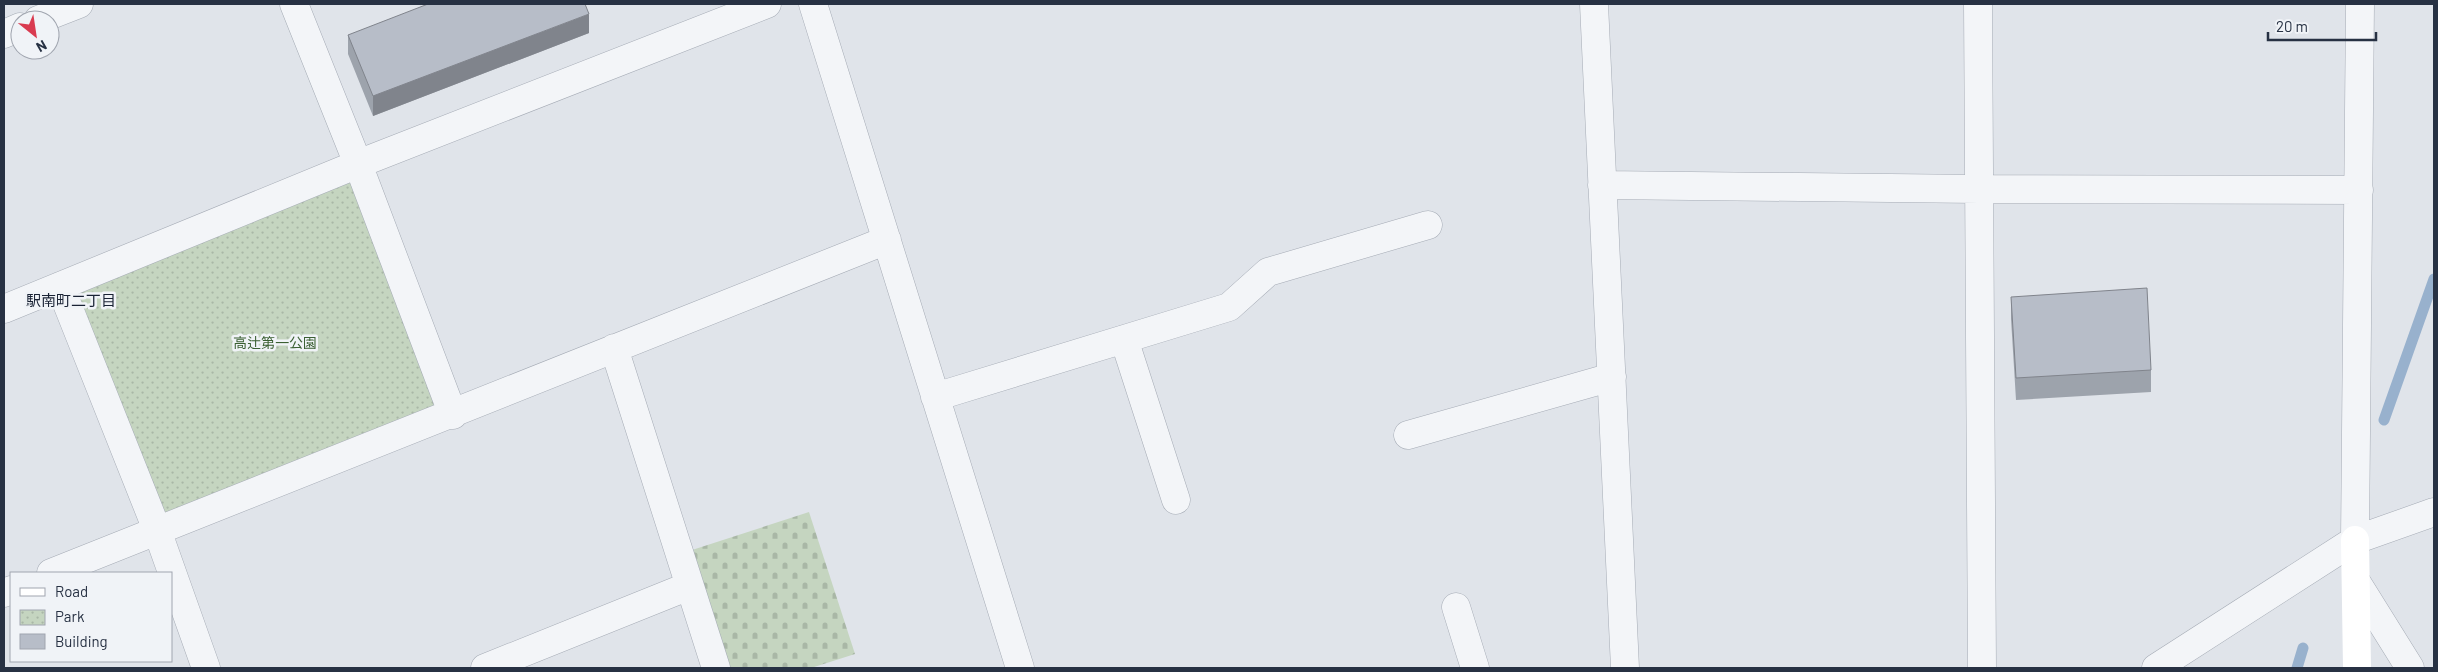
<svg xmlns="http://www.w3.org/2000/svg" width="2438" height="672" font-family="Barlow,'Noto Sans JP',sans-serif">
	<defs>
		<pattern id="cemetery-stones" width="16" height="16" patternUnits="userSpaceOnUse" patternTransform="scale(1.25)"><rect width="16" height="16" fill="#c5d5c0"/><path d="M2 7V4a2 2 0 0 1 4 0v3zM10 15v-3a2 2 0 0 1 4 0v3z" fill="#a9b7a6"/></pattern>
		<pattern id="park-dots" width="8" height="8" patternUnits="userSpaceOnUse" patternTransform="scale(1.25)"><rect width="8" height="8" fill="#c5d5c0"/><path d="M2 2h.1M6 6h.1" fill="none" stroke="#a9b7a6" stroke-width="1.8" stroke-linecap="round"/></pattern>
	</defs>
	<rect width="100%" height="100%" fill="#e0e4ea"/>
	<path fill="url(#cemetery-stones)" d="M809 512 855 654 811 668H727L689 551Z"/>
	<path fill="url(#park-dots)" d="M353 174 443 410 159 522 68 291Z"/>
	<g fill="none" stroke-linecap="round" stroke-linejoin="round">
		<path stroke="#98b1cd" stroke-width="11" d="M2384 420 2434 279
			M2297 668 2303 648"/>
		<g stroke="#a5abb5" stroke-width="29">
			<path id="street" d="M294 4 358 164 453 415
				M813 4 1020 668
				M1594 4 1625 668
				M1978 4 1982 668
				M38 20 79 4
				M4 34 20 27
				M1602 185 1979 189 2359 190
				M60 286 157 530 206 668
				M4 309 358 164 767 4
				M1124 339 1176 500
				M614 348 716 668
				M935 397 1229 307 1268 272 1428 225
				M1408 435 1612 377
				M2355 540 2360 4
				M51 573 887 240
				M2357 583 2410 668
				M4 593 11 590
				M1456 607 1475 668
				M485 668 689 586
				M2156 668 2355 540 2434 512"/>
		</g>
		<use href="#street" stroke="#f3f5f8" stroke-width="28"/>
		<path stroke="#fff" stroke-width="28" d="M2355 540 2357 668"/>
	</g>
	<path fill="#9da3ac" d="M589 33 373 116 348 54V35Z
		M2011 297 2151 370V392L2016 400 2011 319Z"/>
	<path fill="#80848c" d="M589 14V33L373 116V96Z"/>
	<path fill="#b7bdc8" stroke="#80848c" d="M428 4H585L589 14 373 96 348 35Z
		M2147 288 2151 370 2016 378 2011 297Z"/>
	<g text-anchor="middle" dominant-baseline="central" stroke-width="5" stroke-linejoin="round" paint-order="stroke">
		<g font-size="14" fill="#3b6033" stroke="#f0f3f7">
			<text x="275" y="342">高辻第一公園</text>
		</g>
		<g font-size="15" fill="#192234" stroke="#f0f3f7">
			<text x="71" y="300">駅南町二丁目</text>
		</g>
	</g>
	<rect width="2438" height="672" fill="none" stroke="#273143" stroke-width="10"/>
	<rect x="10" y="572" width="162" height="90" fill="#f0f3f7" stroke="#a0a5af"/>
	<rect x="20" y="588" width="25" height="8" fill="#ffffff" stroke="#a0a5af"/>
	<text x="55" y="597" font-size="15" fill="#273143">Road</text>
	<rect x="20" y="610" width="25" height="15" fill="url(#park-dots)" stroke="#a0a5af"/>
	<text x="55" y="622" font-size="15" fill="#273143">Park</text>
	<rect x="20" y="634" width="25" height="15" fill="#b7bdc8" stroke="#a0a5af"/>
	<text x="55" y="647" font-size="15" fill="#273143">Building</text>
	<g transform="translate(35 35) rotate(150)"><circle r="24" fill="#f0f3f7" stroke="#a0a5af"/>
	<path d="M0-4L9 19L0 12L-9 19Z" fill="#d93b50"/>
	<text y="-8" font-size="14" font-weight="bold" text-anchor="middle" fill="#273143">N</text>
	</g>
	<path d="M2268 32v8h108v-8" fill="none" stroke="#273143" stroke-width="2.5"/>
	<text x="2276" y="32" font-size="15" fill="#273143" stroke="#f0f3f7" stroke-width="4" paint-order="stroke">20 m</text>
</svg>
